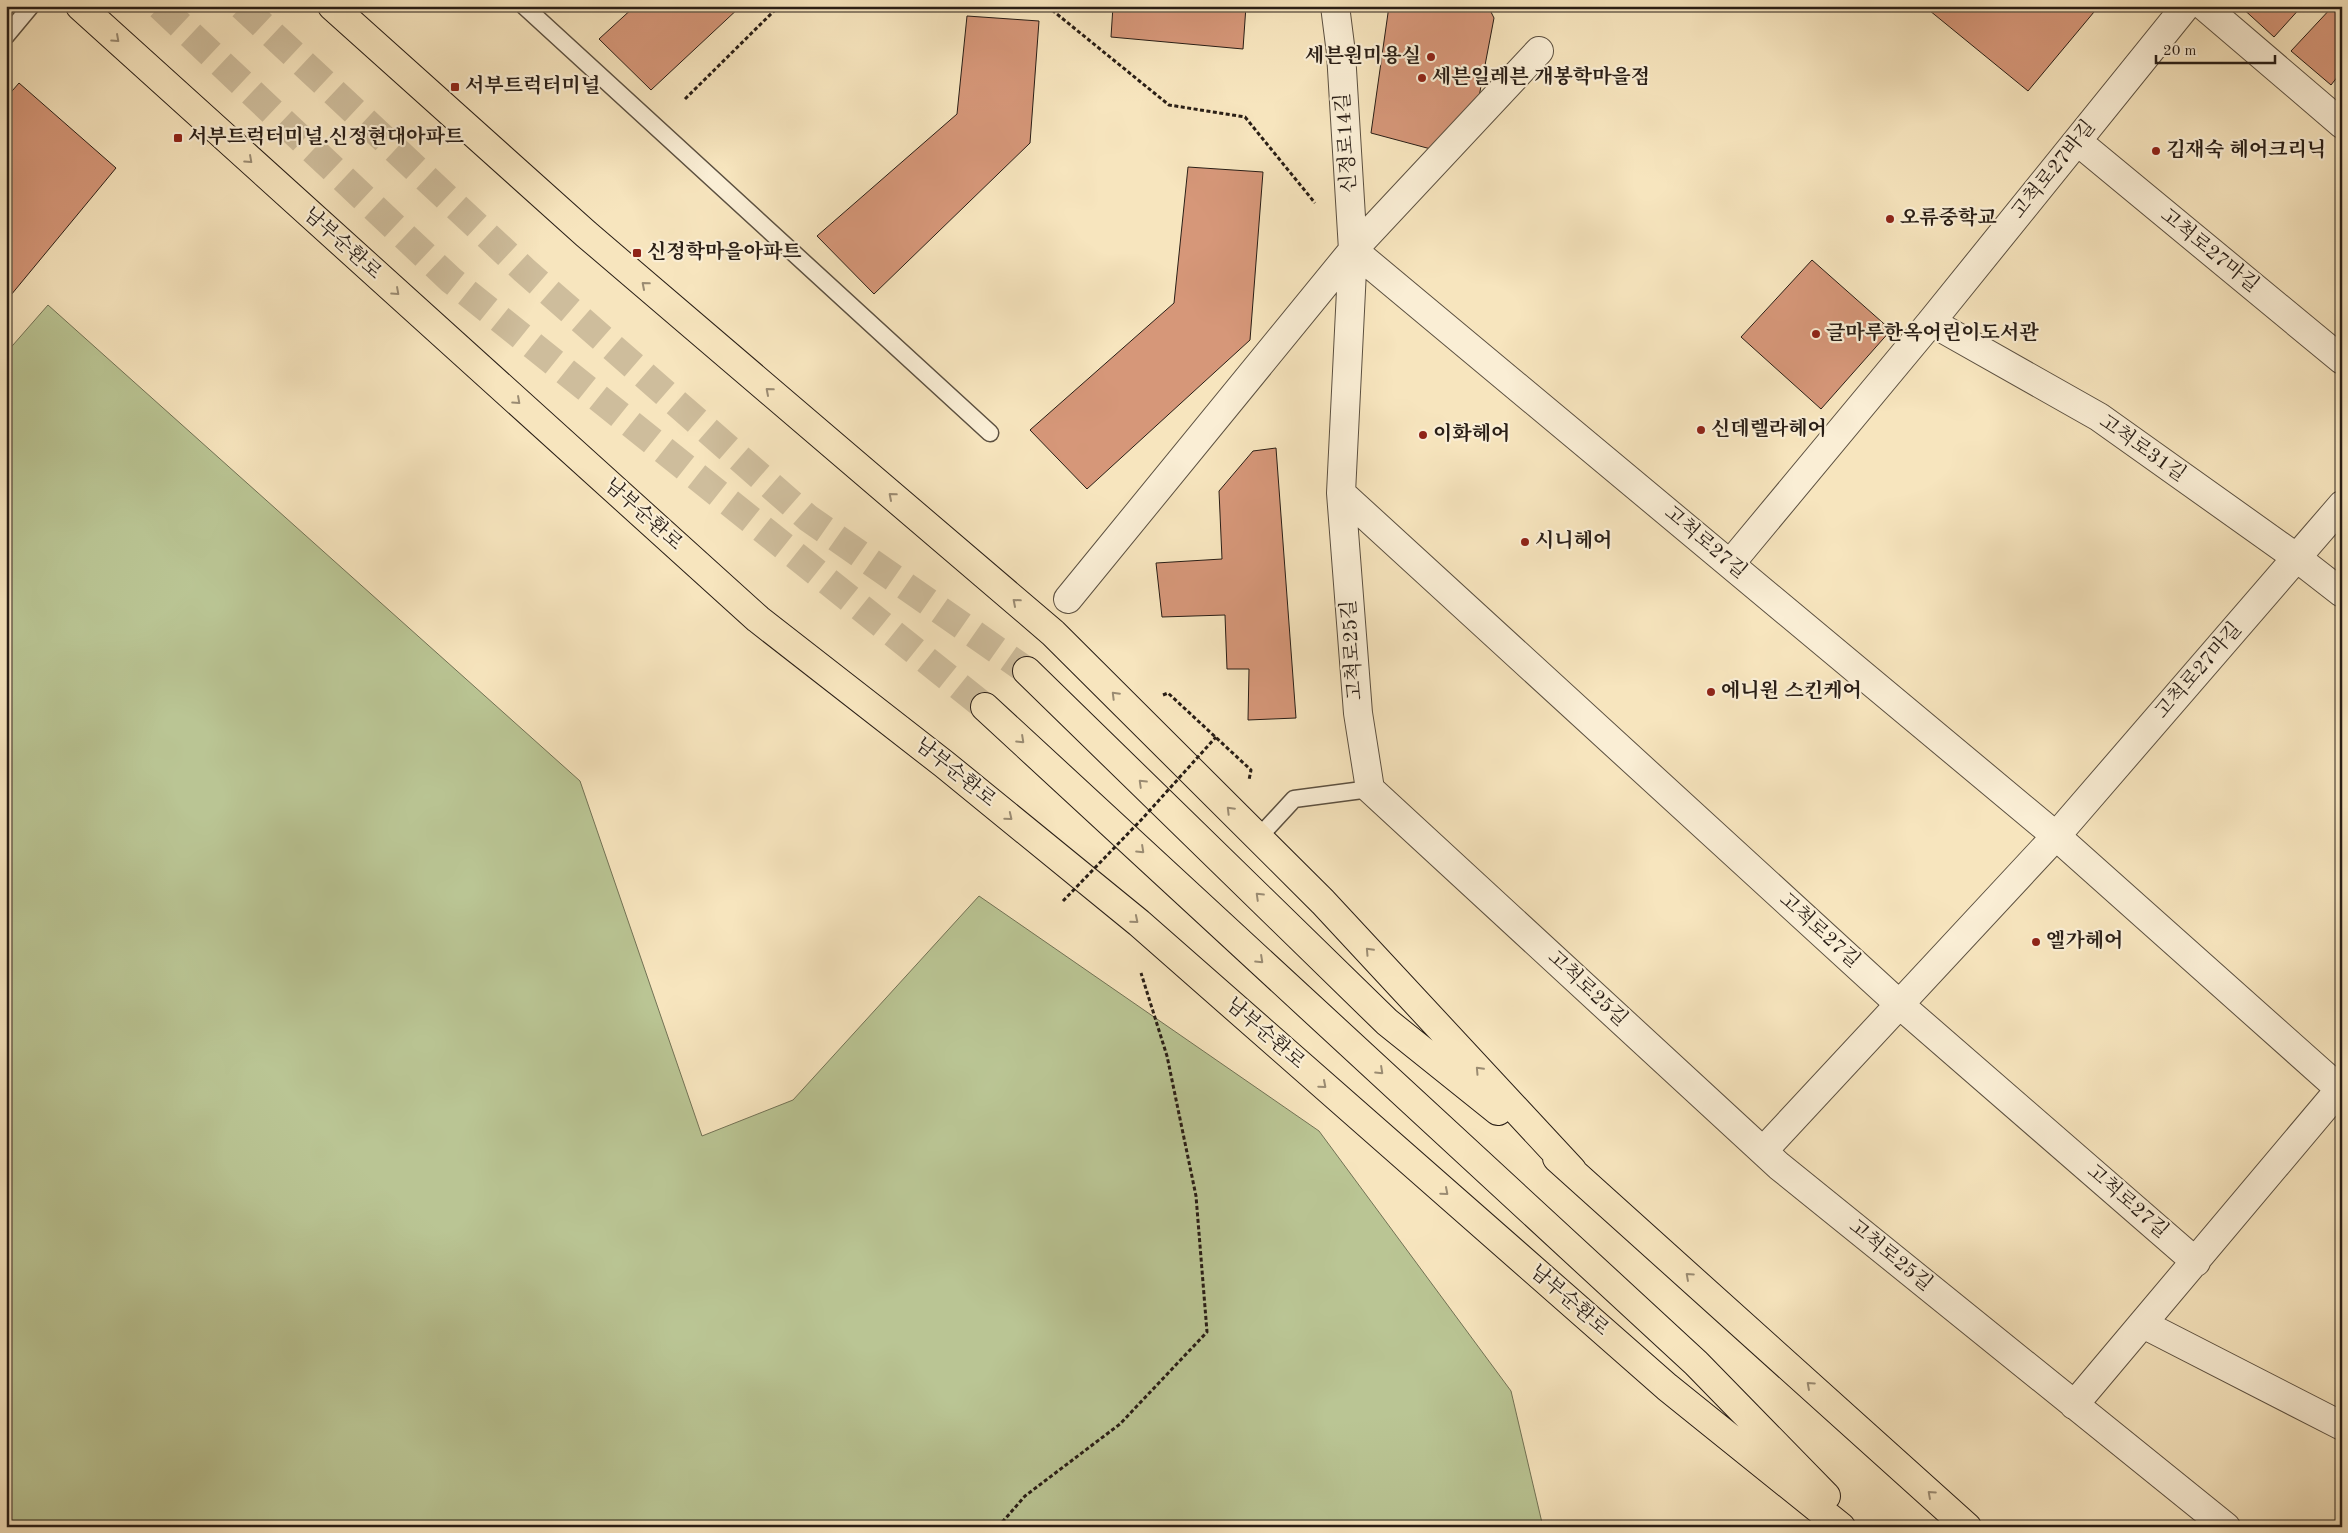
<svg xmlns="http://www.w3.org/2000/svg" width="2348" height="1533" font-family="'Old Standard TT','Noto Serif KR',serif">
	<rect width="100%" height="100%" fill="#f7e5be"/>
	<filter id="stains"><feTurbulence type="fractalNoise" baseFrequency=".004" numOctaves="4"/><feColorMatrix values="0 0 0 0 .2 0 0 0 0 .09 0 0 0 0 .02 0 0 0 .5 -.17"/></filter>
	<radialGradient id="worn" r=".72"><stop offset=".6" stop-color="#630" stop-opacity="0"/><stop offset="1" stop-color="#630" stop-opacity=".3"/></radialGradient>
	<path fill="#bac594" stroke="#727255" d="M48 305 580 781 702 1136 793 1100 979 896 1319 1131 1511 1391 1543 1527H6V353Z"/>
	<path fill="#d69779" stroke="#291e16" d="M635 6H741L651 90 599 39Z
		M1113 6H1246L1243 49 1111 37Z
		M1389 6H1488L1494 18 1478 102 1442 152 1371 133Z
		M1924 6H2099L2028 91Z
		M2240 6H2302L2274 37Z
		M2333 6H2342V71L2331 85 2291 51Z
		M967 16 1039 21 1030 143 874 294 817 236 957 114Z
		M19 83 116 168 6 301V98Z
		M1188 167 1263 172 1250 340 1087 489 1030 430 1174 303Z
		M1812 260 1891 330 1821 409 1741 337Z
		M1276 448 1296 718 1248 720 1249 669H1227L1225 615 1162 617 1156 563 1222 559 1219 491 1253 451Z"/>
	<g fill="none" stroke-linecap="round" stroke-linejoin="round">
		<path stroke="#cebd9c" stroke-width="28" stroke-dasharray="28 14" stroke-linecap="butt" d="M160 6 451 280 985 707
			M242 6 524 270 808 518 1027 671"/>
		<g stroke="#5c5040" stroke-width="19">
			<path id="lane" d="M524 6 990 433
				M6 36 31 6
				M1258 838 1294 799 1370 789"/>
		</g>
		<g stroke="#5c5040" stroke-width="30">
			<path id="street" d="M1335 6 1341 53 1353 250 1341 493 1358 713 1370 789 1779 1166 2226 1527
				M2204 6 2342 124
				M2077 141 2342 360
				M1353 250 2056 836 2342 1091
				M1931 322 2099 417 2297 558 2342 593
				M1341 493 1899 1004 2196 1262
				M1730 564 1931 322 2186 6
				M1068 599 1353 250 1539 51
				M1763 1151 2056 836 2342 505
				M2143 1324 2342 1426
				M2074 1405 2340 1089"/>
		</g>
		<g stroke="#291e16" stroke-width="30">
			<path id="primary" d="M80 6 758 619 944 764 1139 923 1667 1387 1841 1527
				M332 6 586 234 1053 633 1323 902 1572 1170
				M1027 671 1387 1022 1498 1111
				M985 707 1696 1363 1826 1496
				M1557 1158 1967 1527"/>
		</g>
		<path stroke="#291e16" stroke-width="3" stroke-dasharray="4 2.5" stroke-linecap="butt" d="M1047 6 1169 105 1245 117 1315 203
			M685 99 779 6
			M1163 695 1168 693 1251 770 1249 780
			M998 1527 1025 1496 1120 1424 1207 1332 1196 1196 1167 1056 1141 973"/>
		<use href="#lane" stroke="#faeed5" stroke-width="16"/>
		<use href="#street" stroke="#faeed5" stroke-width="28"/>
		<use href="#primary" stroke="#f7e5be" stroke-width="28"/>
		<path stroke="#291e16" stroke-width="3" stroke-dasharray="4 2.5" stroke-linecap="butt" d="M1063 901 1142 819 1216 737"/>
	</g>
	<defs><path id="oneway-chevron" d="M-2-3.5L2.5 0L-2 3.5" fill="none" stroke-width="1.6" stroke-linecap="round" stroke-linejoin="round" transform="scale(1.25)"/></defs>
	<g stroke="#9a8b72">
		<use href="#oneway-chevron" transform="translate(116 39) rotate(42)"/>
		<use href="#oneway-chevron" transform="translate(249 160) rotate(42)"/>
		<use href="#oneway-chevron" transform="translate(645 285) rotate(-139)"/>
		<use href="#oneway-chevron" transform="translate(396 292) rotate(42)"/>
		<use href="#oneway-chevron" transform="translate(769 391) rotate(-139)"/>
		<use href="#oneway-chevron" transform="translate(517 401) rotate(42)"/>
		<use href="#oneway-chevron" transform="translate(892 496) rotate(-139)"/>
		<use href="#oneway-chevron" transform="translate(1016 602) rotate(-139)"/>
		<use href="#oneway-chevron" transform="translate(1115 695) rotate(-135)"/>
		<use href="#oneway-chevron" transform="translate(1021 740) rotate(43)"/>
		<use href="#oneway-chevron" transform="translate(1142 783) rotate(-136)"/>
		<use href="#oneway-chevron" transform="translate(1230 810) rotate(-135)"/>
		<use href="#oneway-chevron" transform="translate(1009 817) rotate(39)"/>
		<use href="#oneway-chevron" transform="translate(1141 850) rotate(43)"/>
		<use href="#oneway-chevron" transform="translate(1259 896) rotate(-136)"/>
		<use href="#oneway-chevron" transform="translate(1135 920) rotate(40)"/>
		<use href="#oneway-chevron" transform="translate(1369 951) rotate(-133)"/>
		<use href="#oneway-chevron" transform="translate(1260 960) rotate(43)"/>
		<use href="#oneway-chevron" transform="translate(1479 1070) rotate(-133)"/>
		<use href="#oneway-chevron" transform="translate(1380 1071) rotate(43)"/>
		<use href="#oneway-chevron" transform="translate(1323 1085) rotate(41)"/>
		<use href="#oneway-chevron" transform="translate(1445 1192) rotate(41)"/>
		<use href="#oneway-chevron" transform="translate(1689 1276) rotate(-138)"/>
		<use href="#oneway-chevron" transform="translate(1810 1385) rotate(-138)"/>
		<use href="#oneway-chevron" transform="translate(1931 1494) rotate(-138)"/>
	</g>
	<g fill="#8f2418" stroke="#faeed5" stroke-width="2">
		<circle cx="1431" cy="57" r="5"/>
		<circle cx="1422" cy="78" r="5"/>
		<rect x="450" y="82" width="10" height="10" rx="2.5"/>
		<rect x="173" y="133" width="10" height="10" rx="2.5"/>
		<circle cx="2156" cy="151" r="5"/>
		<circle cx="1890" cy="219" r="5"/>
		<rect x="632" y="248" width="10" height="10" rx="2.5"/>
		<circle cx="1816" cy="334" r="5"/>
		<circle cx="1701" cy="430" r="5"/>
		<circle cx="1423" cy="435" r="5"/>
		<circle cx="1525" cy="542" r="5"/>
		<circle cx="1711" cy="692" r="5"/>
		<circle cx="2036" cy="942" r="5"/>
	</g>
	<g text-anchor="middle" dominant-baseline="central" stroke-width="4.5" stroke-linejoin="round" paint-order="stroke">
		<g font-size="20" font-weight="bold" fill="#291e16" stroke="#faeed5" text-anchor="start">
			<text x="1421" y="57" text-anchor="end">세븐원미용실</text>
			<text x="1432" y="78">세븐일레븐 개봉학마을점</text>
			<text x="465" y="87">서부트럭터미널</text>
			<text x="188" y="138">서부트럭터미널.신정현대아파트</text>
			<text x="2166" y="151">김재숙 헤어크리닉</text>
			<text x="1900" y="219">오류중학교</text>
			<text x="647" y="253">신정학마을아파트</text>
			<text x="1826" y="334">글마루한옥어린이도서관</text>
			<text x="1711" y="430">신데렐라헤어</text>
			<text x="1433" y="435">이화헤어</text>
			<text x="1535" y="542">시니헤어</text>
			<text x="1721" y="692">에니원 스킨케어</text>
			<text x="2046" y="942">엘가헤어</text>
		</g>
		<g font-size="20" fill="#291e16" stroke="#faeed5">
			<text transform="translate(1347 143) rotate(-94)">신정로14길</text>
			<text transform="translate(2054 170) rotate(-51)">고척로27바길</text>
			<text transform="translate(342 244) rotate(42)">남부순환로</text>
			<text transform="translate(2209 251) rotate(39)">고척로27마길</text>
			<text transform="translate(2142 449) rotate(35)">고척로31길</text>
			<text transform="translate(643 515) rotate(42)">남부순환로</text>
			<text transform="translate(1705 543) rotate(40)">고척로27길</text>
			<text transform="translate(1353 650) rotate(-94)">고척로25길</text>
			<text transform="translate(2199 671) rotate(-49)">고척로27마길</text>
			<text transform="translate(955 773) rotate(39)">남부순환로</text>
			<text transform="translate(1819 931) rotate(42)">고척로27길</text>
			<text transform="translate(1587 989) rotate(43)">고척로25길</text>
			<text transform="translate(1265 1034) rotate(41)">남부순환로</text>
			<text transform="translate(2127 1202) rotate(41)">고척로27길</text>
			<text transform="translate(1890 1256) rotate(39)">고척로25길</text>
			<text transform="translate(1569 1301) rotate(41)">남부순환로</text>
		</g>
	</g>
	<rect width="2348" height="1533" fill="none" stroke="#f7e5be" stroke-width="25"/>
	<rect x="8" y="8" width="2333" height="1518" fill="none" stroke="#291e16" stroke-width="2.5"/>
	<rect x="12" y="12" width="2323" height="1508" fill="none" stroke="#291e16"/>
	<path d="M2156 55v8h119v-8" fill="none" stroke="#291e16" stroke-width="2.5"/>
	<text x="2163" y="55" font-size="15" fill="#291e16" stroke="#faeed5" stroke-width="4" paint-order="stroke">20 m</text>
	<rect width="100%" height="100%" filter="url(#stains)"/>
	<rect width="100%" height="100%" fill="url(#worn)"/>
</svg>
